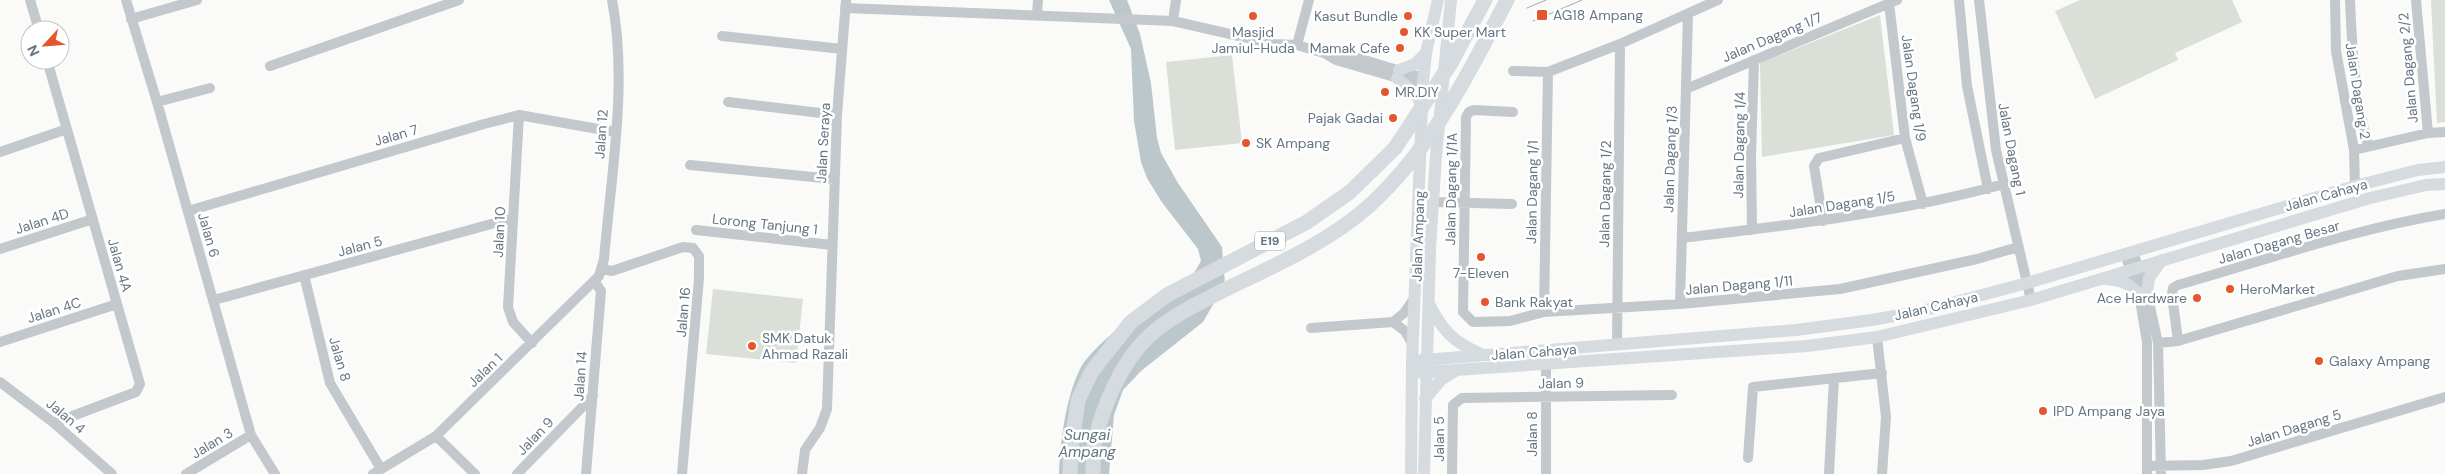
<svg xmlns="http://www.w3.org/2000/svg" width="2445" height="474" font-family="'DM Sans',sans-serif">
	<rect width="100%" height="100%" fill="#fafaf8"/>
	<path fill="#dadfd7" d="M2080 0H2232L2242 22 2175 53 2178 60 2095 99 2055 11Z
		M2431 0H2445V122L2437 123Z
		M1880 15 1894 135 1762 157 1760 63Z
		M1232 55 1242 143 1175 150 1166 62Z
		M713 289 803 299 796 363 706 354Z"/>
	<path fill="#bbc7cb" d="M1109 0H1127L1140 34 1151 83 1157 138 1161 153 1178 183 1222 247 1225 284 1203 322 1141 371 1123 390 1114 415 1109 474H1059C1060 442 1066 397 1080 369 1097 338 1164 295 1194 273L1201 261 1198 249 1161 201 1147 178 1141 162 1134 121 1131 49Z"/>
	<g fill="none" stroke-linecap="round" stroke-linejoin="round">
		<path stroke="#c3c8cc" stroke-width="10" d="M30 0 39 30
			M126 0 157 102 251 435 275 474
			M1959 0 1967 86 1988 189
			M1979 0 1996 150 2031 300
			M2335 0 2336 51 2354 150 2355 186
			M2350 0C2352 49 2355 99 2368 146
			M2416 0 2428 133
			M1889 3 1905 138 1923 204
			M845 8 1173 21 1274 44 1297 45 1324 53 1336 60 1415 83 1423 82
			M1037 15 1038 0
			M131 19 197 0
			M1173 21 1176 0
			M722 36 842 49
			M1297 45 1309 0
			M1325 53 1338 52 1417 76 1423 82
			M47 60 140 384 136 392 54 423
			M270 66 459 0
			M1513 71 1548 72 1620 44 1718 0
			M1686 89 1897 0
			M157 102 210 88
			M728 102 837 115
			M1513 112 1474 110 1469 112 1466 117 1463 312 1473 322 1510 321 1544 312 1680 304 1840 289 1977 259 2018 247
			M519 115 508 307 513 322 532 343
			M2354 150 2428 133 2445 132
			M0 152 67 129
			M690 165 834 179
			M1433 202 1512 204
			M188 211 484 124 519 115 615 132
			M1823 221 1814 166 1819 158 1905 138
			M696 230 832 245
			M1752 230 1751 155 1754 60
			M1682 238C1790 225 1898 213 2004 184
			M0 249 93 219
			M2133 252 2147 293 2158 343 2161 474
			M2125 254 2139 294 2147 342V474
			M602 269 612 271 683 247 693 248 699 256V278L682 474
			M304 275 330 383 381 469
			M214 300 513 218
			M1680 304 1688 14
			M1544 312 1548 72
			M1393 322 1404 313 1415 297
			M1311 328 1393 322 1405 331 1413 345
			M1877 337 1886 417 1882 474
			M2178 341 2172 295 2173 288 2178 285C2266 260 2354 229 2445 214
			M0 342 117 304
			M2158 343 2178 341 2398 276 2445 269
			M1617 345 1620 44
			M0 382 54 423 112 474
			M436 436 475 474
			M1748 458 1753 387 1882 373
			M2148 466 2203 465 2231 461 2445 397
			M186 474 251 435
			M373 474 436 436 599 276 604 259C611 175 628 83 612 0
			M517 474 593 396
			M586 474 601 291 595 282
			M802 474 805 450 820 428 827 409 837 115 846 0
			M1452 474 1453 405 1462 398 1672 395
			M1546 474V364
			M1829 474 1834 378"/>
		<path stroke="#d6dbdf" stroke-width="12" d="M1399 70 1415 64 1426 53
			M1397 78 1416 95 1422 106
			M2106 279C2121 280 2128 283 2139 294
			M2147 293 2149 278 2162 260
			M1429 304C1443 331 1453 342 1481 354
			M1412 361 1796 330 1872 320 1922 311 2027 283 2355 186 2418 170 2445 167
			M1412 373 1807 346 1877 337 2031 300 2370 198 2426 185 2445 184
			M1425 399 1441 380 1455 371
			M1411 474 1412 361 1423 82 1426 53 1438 0
			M1424 474 1430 248 1436 156 1451 0"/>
		<path stroke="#d6dbdf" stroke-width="15" d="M1070 474 1071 450 1078 400 1092 371 1131 322 1167 295 1307 222 1350 192 1395 148 1451 63 1485 0
			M1093 474C1093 463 1093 451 1095 440 1104 404 1121 363 1148 337 1169 317 1197 304 1222 291 1273 266 1326 244 1369 206 1431 150 1469 73 1507 0"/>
		<path stroke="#a2aab0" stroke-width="1" d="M1527 8 1546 0
			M1533 21 1582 0"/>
	</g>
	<g fill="#e4572e" stroke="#fff" stroke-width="2">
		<rect x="1536" y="9" width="12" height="12" rx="2.5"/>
		<circle cx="1253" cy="16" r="5"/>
		<circle cx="1408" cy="16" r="5"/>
		<circle cx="1404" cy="32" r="5"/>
		<circle cx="1400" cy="48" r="5"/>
		<circle cx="1385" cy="92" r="5"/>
		<circle cx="1393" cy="118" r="5"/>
		<circle cx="1246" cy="143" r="5"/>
		<circle cx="1481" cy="257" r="5"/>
		<circle cx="2230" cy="289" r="5"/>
		<circle cx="2197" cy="298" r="5"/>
		<circle cx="1485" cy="302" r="5"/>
		<circle cx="752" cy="346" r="5"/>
		<circle cx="2319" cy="361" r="5"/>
		<circle cx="2043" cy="411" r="5"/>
	</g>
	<g text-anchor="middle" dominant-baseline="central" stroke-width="5" stroke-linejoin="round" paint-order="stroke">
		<rect fill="#fff" stroke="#939fa8" stroke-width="1" x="1255" y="231.5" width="30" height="19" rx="4"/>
		<g font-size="12" font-weight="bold" fill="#657683">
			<text x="1270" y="241">E19</text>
		</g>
		<g font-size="14" fill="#657683" stroke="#fff" text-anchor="start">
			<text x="1553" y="15">AG18 Ampang</text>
			<text x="1398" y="16" text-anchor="end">Kasut Bundle</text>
			<text x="1253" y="32" text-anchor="middle">Masjid<tspan x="1253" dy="16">Jamiul-Huda</tspan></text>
			<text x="1414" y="32">KK Super Mart</text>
			<text x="1390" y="48" text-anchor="end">Mamak Cafe</text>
			<text x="1395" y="92">MR.DIY</text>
			<text x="1383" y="118" text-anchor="end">Pajak Gadai</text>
			<text x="1256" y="143">SK Ampang</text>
			<text x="1481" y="273" text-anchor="middle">7-Eleven</text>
			<text x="2240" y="289">HeroMarket</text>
			<text x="2187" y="298" text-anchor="end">Ace Hardware</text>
			<text x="1495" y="302">Bank Rakyat</text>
			<text x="762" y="338">SMK Datuk<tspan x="762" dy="16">Ahmad Razali</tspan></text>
			<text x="2329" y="361">Galaxy Ampang</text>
			<text x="2053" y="411">IPD Ampang Jaya</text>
		</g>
		<g font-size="14" fill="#657683" stroke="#fff">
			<text transform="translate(1772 37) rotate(-23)">Jalan Dagang 1/7</text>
			<text transform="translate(2408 68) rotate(-95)">Jalan Dagang 2/2</text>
			<text transform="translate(1914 88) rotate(82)">Jalan Dagang 1/9</text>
			<text transform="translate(2358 91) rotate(81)">Jalan Dagang 2</text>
			<text transform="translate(601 134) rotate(-86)">Jalan 12</text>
			<text transform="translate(396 135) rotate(-16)">Jalan 7</text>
			<text transform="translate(823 143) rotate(-87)">Jalan Seraya</text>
			<text transform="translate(1739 145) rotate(-89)">Jalan Dagang 1/4</text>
			<text transform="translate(2012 149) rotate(79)">Jalan Dagang 1</text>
			<text transform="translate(1670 159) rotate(-88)">Jalan Dagang 1/3</text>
			<text transform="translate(1451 189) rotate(-89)">Jalan Dagang 1/1A</text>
			<text transform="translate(1532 192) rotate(-89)">Jalan Dagang 1/1</text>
			<text transform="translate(1605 194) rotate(-89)">Jalan Dagang 1/2</text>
			<text transform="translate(2326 195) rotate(-16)">Jalan Cahaya</text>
			<text transform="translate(1842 204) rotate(-9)">Jalan Dagang 1/5</text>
			<text transform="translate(42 221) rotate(-18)">Jalan 4D</text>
			<text transform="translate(765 224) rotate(6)">Lorong Tanjung 1</text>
			<text transform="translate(499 232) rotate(-87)">Jalan 10</text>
			<text transform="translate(209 235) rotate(74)">Jalan 6</text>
			<text transform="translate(1418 236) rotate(-88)">Jalan Ampang</text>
			<text transform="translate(2279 242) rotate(-16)">Jalan Dagang Besar</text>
			<text transform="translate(360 246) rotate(-15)">Jalan 5</text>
			<text transform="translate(120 265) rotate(74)">Jalan 4A</text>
			<text transform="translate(1739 285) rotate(-5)">Jalan Dagang 1/11</text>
			<text transform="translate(1936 306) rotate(-13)">Jalan Cahaya</text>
			<text transform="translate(54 310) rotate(-18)">Jalan 4C</text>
			<text transform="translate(683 312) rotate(-85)">Jalan 16</text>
			<text transform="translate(1534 352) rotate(-4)">Jalan Cahaya</text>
			<text transform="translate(340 359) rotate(74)">Jalan 8</text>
			<text transform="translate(485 370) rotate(-44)">Jalan 1</text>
			<text transform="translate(580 376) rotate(-86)">Jalan 14</text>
			<text transform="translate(1561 383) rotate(-1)">Jalan 9</text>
			<text transform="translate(66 416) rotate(40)">Jalan 4</text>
			<text transform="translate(2294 428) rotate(-17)">Jalan Dagang 5</text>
			<text transform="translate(1532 434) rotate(-90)">Jalan 8</text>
			<text transform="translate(535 436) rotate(-46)">Jalan 9</text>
			<text transform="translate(1439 439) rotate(-90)">Jalan 5</text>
			<text transform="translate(212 443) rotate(-31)">Jalan 3</text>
		</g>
		<g font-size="15" font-style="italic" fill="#60757c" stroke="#fff">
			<text x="1087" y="435">Sungai<tspan x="1087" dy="17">Ampang</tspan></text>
		</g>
	</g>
	<g transform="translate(45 45) rotate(244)"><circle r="24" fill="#ffffff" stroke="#c1c8cd"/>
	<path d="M0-4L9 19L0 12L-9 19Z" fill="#e4572e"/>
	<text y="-8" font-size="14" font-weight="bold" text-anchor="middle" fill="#657683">N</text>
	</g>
</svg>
